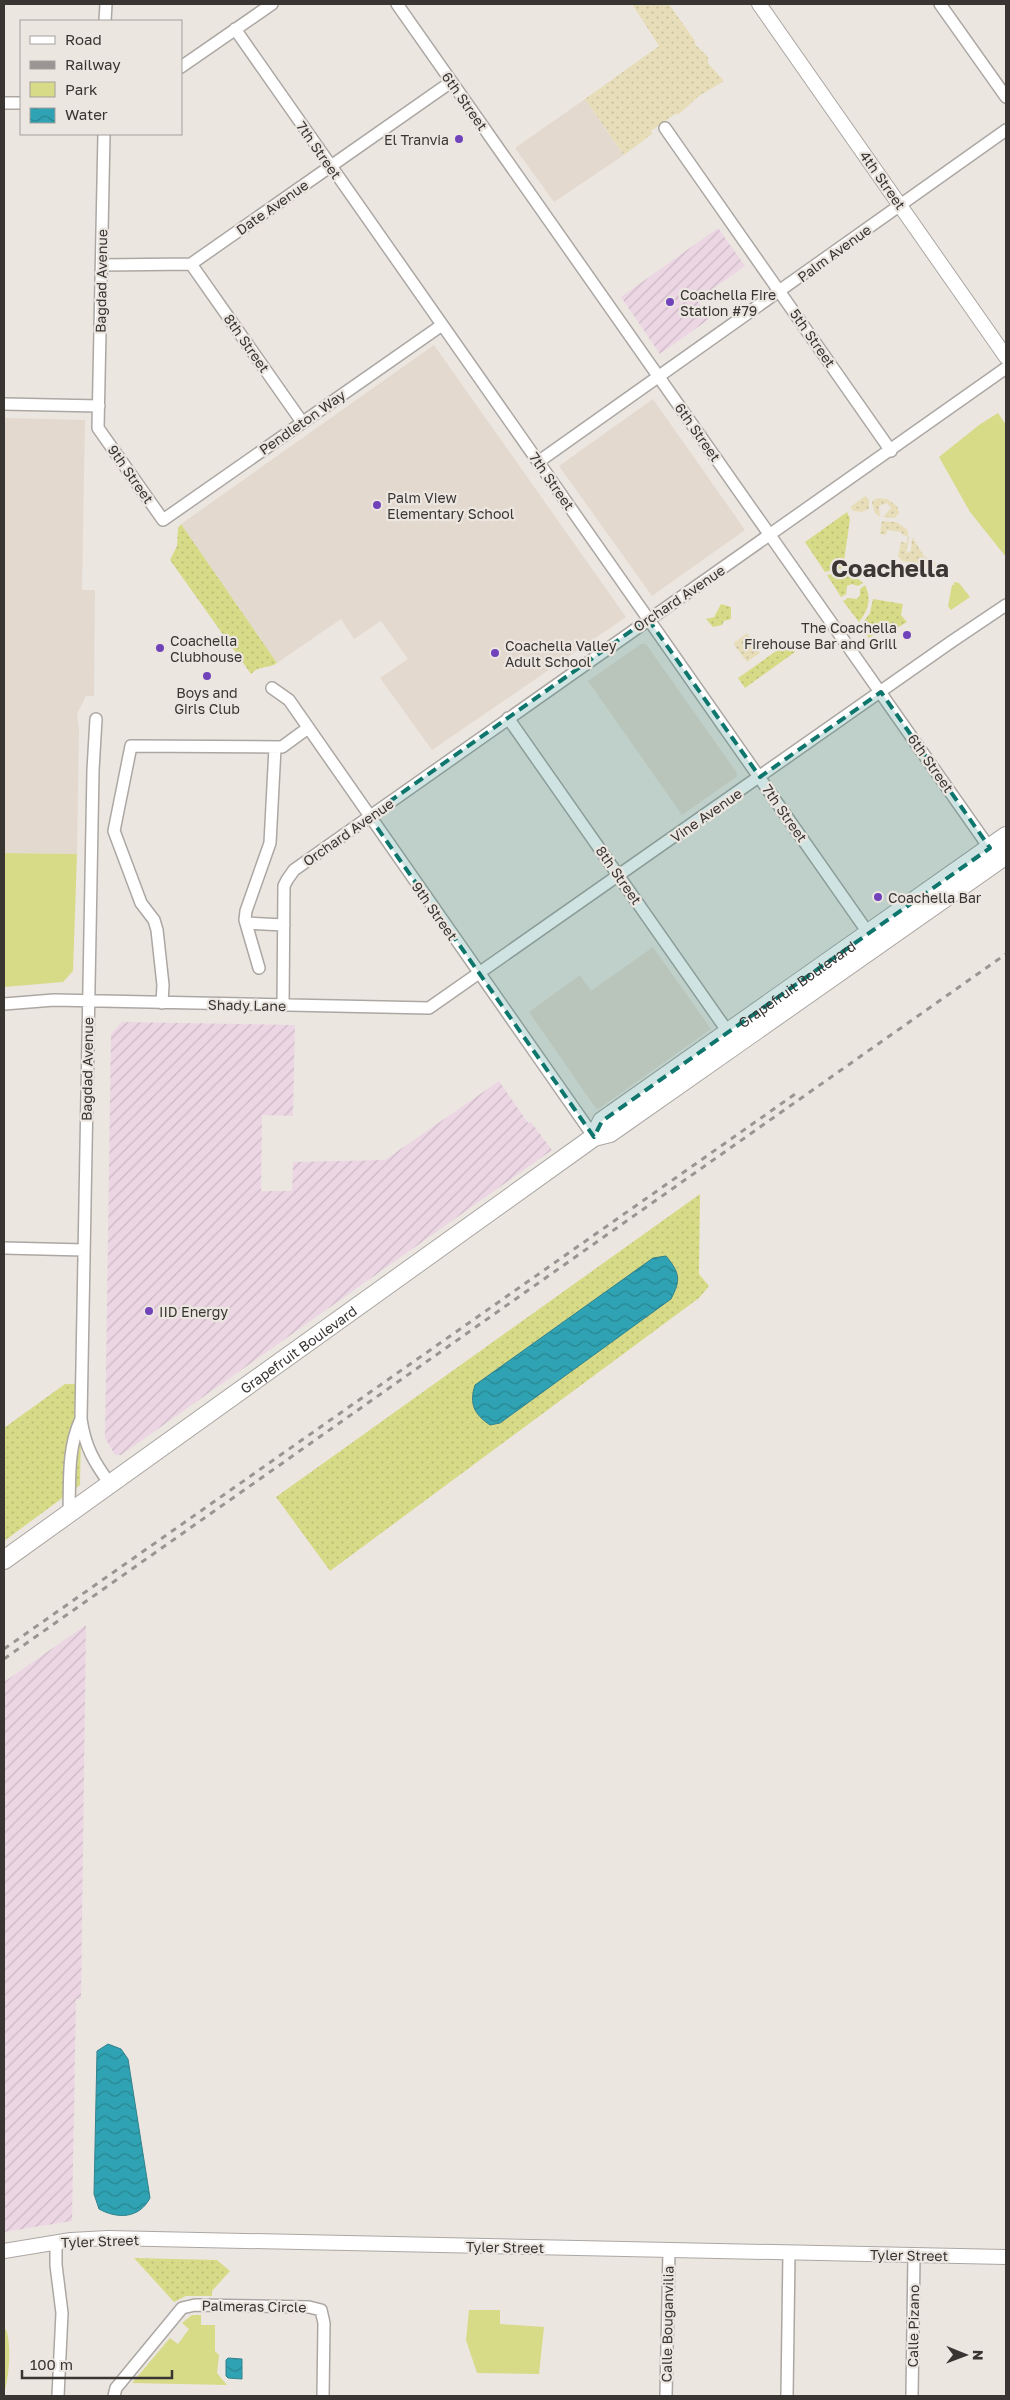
<svg xmlns="http://www.w3.org/2000/svg" width="1010" height="2400" font-family="'Golos Text',sans-serif">
	<defs>
		<pattern id="industrial-furrows" width="10" height="10" patternUnits="userSpaceOnUse" patternTransform="scale(1.25)"><rect width="10" height="10" fill="#ecd6e4"/><path d="M-1 1l2-2M0 10L10 0M9 11l2-2" fill="none" stroke="#cbb8c4"/></pattern>
		<pattern id="grass-dots" width="8" height="8" patternUnits="userSpaceOnUse" patternTransform="scale(1.25)"><rect width="8" height="8" fill="#d7da87"/><path d="M2 2h.1M6 6h.1" fill="none" stroke="#b9bc75" stroke-width="1.8" stroke-linecap="round"/></pattern>
		<pattern id="sand-dots" width="8" height="8" patternUnits="userSpaceOnUse" patternTransform="scale(1.25)"><rect width="8" height="8" fill="#e7deb9"/><path d="M2 2h.1M6 6h.1" fill="none" stroke="#c7bfa0" stroke-width="1.8" stroke-linecap="round"/></pattern>
		<pattern id="water-waves" width="16" height="10" patternUnits="userSpaceOnUse" patternTransform="scale(1.25)"><rect width="16" height="10" fill="#2fa3b3"/><path d="M0 5q4-4 8 0t8 0" fill="none" stroke="#298692"/></pattern>
	</defs>
	<rect width="100%" height="100%" fill="#ece6e1"/>
	<path fill="#e4d9cf" d="M585 99 624 155 554 202 515 148Z
		M434 345 626 617 432 750 380 678 408 659 381 621 354 639 341 619 277 663 181 524Z
		M653 399 745 530 652 596 559 466Z
		M4 418 85 420 82 590H95L94 696H86L77 714 79 729 77 854 4 853Z
		M641 644H646L737 773 736 777 682 815 588 681Z
		M653 947 711 1029 597 1110 529 1012 580 975 591 991Z"/>
	<path fill="url(#industrial-furrows)" d="M718 228 745 266 697 300 709 319 660 354 621 297Z
		M122 1022 295 1025 293 1116 262 1115 261 1191H292L293 1162 385 1160 499 1081 528 1123 531 1122 552 1150 121 1455H115L105 1438 111 1034Z
		M86 1625 81 1999H76L72 2221 4 2232V1682Z"/>
	<path fill="url(#grass-dots)" d="M847 512 850 519 843 568 825 572 805 542Z
		M181 524 277 663C268 669 259 665 251 674L170 560 177 546 178 528Z
		M844 572 854 575 863 583 858 586 852 584 847 586 846 594 841 597 827 575Z
		M865 585C872 599 868 611 859 622L843 601 848 598 857 599 860 595V589Z
		M873 599 903 604 901 615 907 622 892 631H887L884 628 869 638 861 625 870 613Z
		M721 604 731 607V619L724 621 722 625 713 627 706 619 714 617Z
		M789 642 795 652 745 688 738 678Z
		M700 1194 699 1274 709 1286 699 1298 330 1571 276 1497Z
		M65 1384H82L80 1485 4 1541V1428Z
		M134 2258 217 2260 230 2271 212 2291V2296H186L174 2302Z"/>
	<path fill="url(#sand-dots)" d="M632 4H669L695 41V44L708 57V63L724 81 699 96 679 114H675L651 131 652 134 624 155 585 99 659 46Z
		M865 496 869 500V509L861 512 853 511 850 507Z
		M880 498 887 499 897 506 899 513 895 518 883 517 891 508 887 503 879 506 880 517 875 513 872 503 873 500Z
		M882 521 896 522 907 529 909 539 906 553 911 551 912 537 924 556 939 566 943 564 947 570 902 561 898 556 901 542 907 543 908 536 903 535 901 532 887 530 886 535 880 534Z
		M747 633 760 653 747 662 734 645 735 642Z"/>
	<path fill="#d7da87" d="M998 413 1006 425V557L970 512 939 457 979 425Z
		M954 582 959 583 970 597 951 610 948 606 952 585H954Z
		M4 853 77 854 73 971 63 982 4 987Z
		M469 2310H500V2324L544 2327 539 2374 477 2373 466 2340Z
		M192 2315H201V2325H215V2351L219 2355 217 2373 227 2385 132 2383 170 2338 178 2344 189 2329 182 2323Z
		M6 2329C12 2347 9 2376 4 2394V2330Z"/>
	<path fill="url(#water-waves)" stroke="#32828d" d="M666 1256C680 1273 681 1280 671 1299L500 1423 490 1425C474 1414 469 1404 475 1385L653 1258Z
		M108 2044 121 2049 128 2059 150 2198C139 2219 117 2219 99 2209L94 2194 97 2051Z
		M228 2358 242 2359V2379L228 2378 226 2376V2360Z"/>
	<g fill="none" stroke-linecap="round" stroke-linejoin="round">
		<g stroke="#aca7a3" stroke-width="14">
			<path id="minor" d="M397 4 993 853
				M940 4 1006 97
				M105 21 106 4
				M235 29 869 934
				M181 67 272 4
				M4 103H21
				M665 128 891 451
				M104 134 98 428 163 520 442 325
				M191 264 302 422
				M102 265 191 264 451 82
				M4 404 99 406
				M538 462 1006 130
				M272 688 289 700 594 1137
				M508 718 728 1032
				M96 719 93 770 81 1419C85 1447 94 1462 110 1484
				M246 923 284 925
				M259 968 245 920 246 911 270 843 275 748
				M162 1003 163 985 157 930 154 920 141 903 114 831 131 746 282 747 308 728
				M4 1004 54 1000 429 1008 951 642 1006 605
				M283 1006 284 886 287 880 294 870 1006 368
				M4 1248 84 1250
				M69 1514C70 1481 67 1449 81 1419
				M56 2242V2265L62 2313 58 2396
				M114 2396 116 2388 182 2308 195 2305 309 2307 321 2310 324 2323 323 2396
				M666 2396 669 2251
				M787 2396 789 2253
				M912 2396 914 2256"/>
		</g>
		<g stroke="#aca7a3" stroke-width="16">
			<path id="tertiary" d="M759 4 1006 357
				M4 2251 71 2240 108 2238 1006 2257"/>
		</g>
		<g stroke="#aca7a3" stroke-width="20">
			<g id="primary">
				<path id="s1" d="M594 1137 602 1121 1006 836"/>
				<path id="s2" d="M4 1560 594 1137 610 1133 1006 855"/>
			</g>
		</g>
		<use href="#minor" stroke="#fff" stroke-width="11"/>
		<use href="#tertiary" stroke="#fff" stroke-width="14"/>
		<use href="#primary" stroke="#fff" stroke-width="18"/>
		<path stroke="#9a9592" stroke-width="3" stroke-dasharray="6 6" stroke-linecap="butt" d="M4 1649 798 1092
			M4 1659 1006 954"/>
	</g>
	<path fill="#0f766e" fill-opacity="0.2" stroke="#0f766e" stroke-width="4" stroke-dasharray="10 6" stroke-linejoin="round" d="M648 619 760 777 881 692 990 848 602 1121 594 1137 369 816Z"/>
	<g fill="#7143bb" stroke="#ece6e1" stroke-width="2">
		<circle cx="459" cy="139" r="5"/>
		<circle cx="670" cy="302" r="5"/>
		<circle cx="377" cy="505" r="5"/>
		<circle cx="907" cy="635" r="5"/>
		<circle cx="160" cy="648" r="5"/>
		<circle cx="495" cy="653" r="5"/>
		<circle cx="207" cy="676" r="5"/>
		<circle cx="878" cy="897" r="5"/>
		<circle cx="149" cy="1311" r="5"/>
	</g>
	<g text-anchor="middle" dominant-baseline="central" stroke-width="4.5" stroke-linejoin="round" paint-order="stroke">
		<g font-size="14" fill="#383533" stroke="#ece6e1">
			<text transform="translate(465 101) rotate(55)">6th Street</text>
			<text transform="translate(319 150) rotate(55)">7th Street</text>
			<text transform="translate(883 180) rotate(55)">4th Street</text>
			<text transform="translate(272 207) rotate(-35)">Date Avenue</text>
			<text transform="translate(834 253) rotate(-36)">Palm Avenue</text>
			<text transform="translate(101 281) rotate(-89)">Bagdad Avenue</text>
			<text transform="translate(813 338) rotate(55)">5th Street</text>
			<text transform="translate(247 343) rotate(55)">8th Street</text>
			<text transform="translate(302 422) rotate(-35)">Pendleton Way</text>
			<text transform="translate(698 432) rotate(55)">6th Street</text>
			<text transform="translate(131 474) rotate(55)">9th Street</text>
			<text transform="translate(552 481) rotate(55)">7th Street</text>
			<text transform="translate(679 598) rotate(-34)">Orchard Avenue</text>
			<text transform="translate(931 763) rotate(55)">6th Street</text>
			<text transform="translate(785 813) rotate(55)">7th Street</text>
			<text transform="translate(706 815) rotate(-35)">Vine Avenue</text>
			<text transform="translate(348 832) rotate(-35)">Orchard Avenue</text>
			<text transform="translate(619 875) rotate(55)">8th Street</text>
			<text transform="translate(435 911) rotate(55)">9th Street</text>
			<text stroke="none"><textPath href="#s1" startOffset="256">Grapefruit Boulevard</textPath></text>
			<text transform="translate(247 1005) rotate(1)">Shady Lane</text>
			<text transform="translate(87 1069) rotate(-89)">Bagdad Avenue</text>
			<text stroke="none"><textPath href="#s2" startOffset="362">Grapefruit Boulevard</textPath></text>
			<text transform="translate(100 2241) rotate(-2)">Tyler Street</text>
			<text transform="translate(505 2247) rotate(1)">Tyler Street</text>
			<text transform="translate(909 2255) rotate(1)">Tyler Street</text>
			<text transform="translate(254 2306) rotate(1)">Palmeras Circle</text>
			<text transform="translate(667 2324) rotate(-89)">Calle Bouganvilia</text>
			<text transform="translate(913 2326) rotate(-89)">Calle Pizano</text>
		</g>
		<g font-size="14" fill="#383533" stroke="#ece6e1" text-anchor="start">
			<text x="449" y="139" text-anchor="end">El Tranvia</text>
			<text x="680" y="294">Coachella Fire<tspan x="680" dy="16">Station #79</tspan></text>
			<text x="387" y="497">Palm View<tspan x="387" dy="16">Elementary School</tspan></text>
			<text x="897" y="627" text-anchor="end">The Coachella<tspan x="897" dy="16">Firehouse Bar and Grill</tspan></text>
			<text x="170" y="640">Coachella<tspan x="170" dy="16">Clubhouse</tspan></text>
			<text x="505" y="645">Coachella Valley<tspan x="505" dy="16">Adult School</tspan></text>
			<text x="207" y="692" text-anchor="middle">Boys and<tspan x="207" dy="16">Girls Club</tspan></text>
			<text x="888" y="897">Coachella Bar</text>
			<text x="159" y="1311">IID Energy</text>
		</g>
		<g font-size="24" font-weight="bold" fill="#3c3734" stroke="#ece6e1">
			<text x="890" y="567">Coachella</text>
		</g>
	</g>
	<rect width="1010" height="2400" fill="none" stroke="#383533" stroke-width="10"/>
	<rect x="20" y="20" width="162" height="115" fill="#ece6e1" stroke="#a49f9b"/>
	<rect x="30" y="36" width="25" height="8" fill="#ffffff" stroke="#a49f9b"/>
	<text x="65" y="45" font-size="15" fill="#383533">Road</text>
	<rect x="30" y="61" width="25" height="8" fill="#9a9592" stroke="#a49f9b"/>
	<text x="65" y="70" font-size="15" fill="#383533">Railway</text>
	<rect x="30" y="82" width="25" height="15" fill="#d7da87" stroke="#a49f9b"/>
	<text x="65" y="95" font-size="15" fill="#383533">Park</text>
	<rect x="30" y="108" width="25" height="15" fill="url(#water-waves)" stroke="#a49f9b"/>
	<text x="65" y="120" font-size="15" fill="#383533">Water</text>
	<g transform="translate(965 2355) rotate(91)" stroke="#ece6e1" stroke-width="4" paint-order="stroke">
	<path d="M0-4L9 19L0 12L-9 19Z" fill="#383533"/>
	<text y="-8" font-size="14" font-weight="bold" text-anchor="middle" fill="#383533">N</text>
	</g>
	<path d="M22 2370v8h150v-8" fill="none" stroke="#383533" stroke-width="2.5"/>
	<text x="30" y="2370" font-size="15" fill="#383533" stroke="#ece6e1" stroke-width="4" paint-order="stroke">100 m</text>
</svg>
